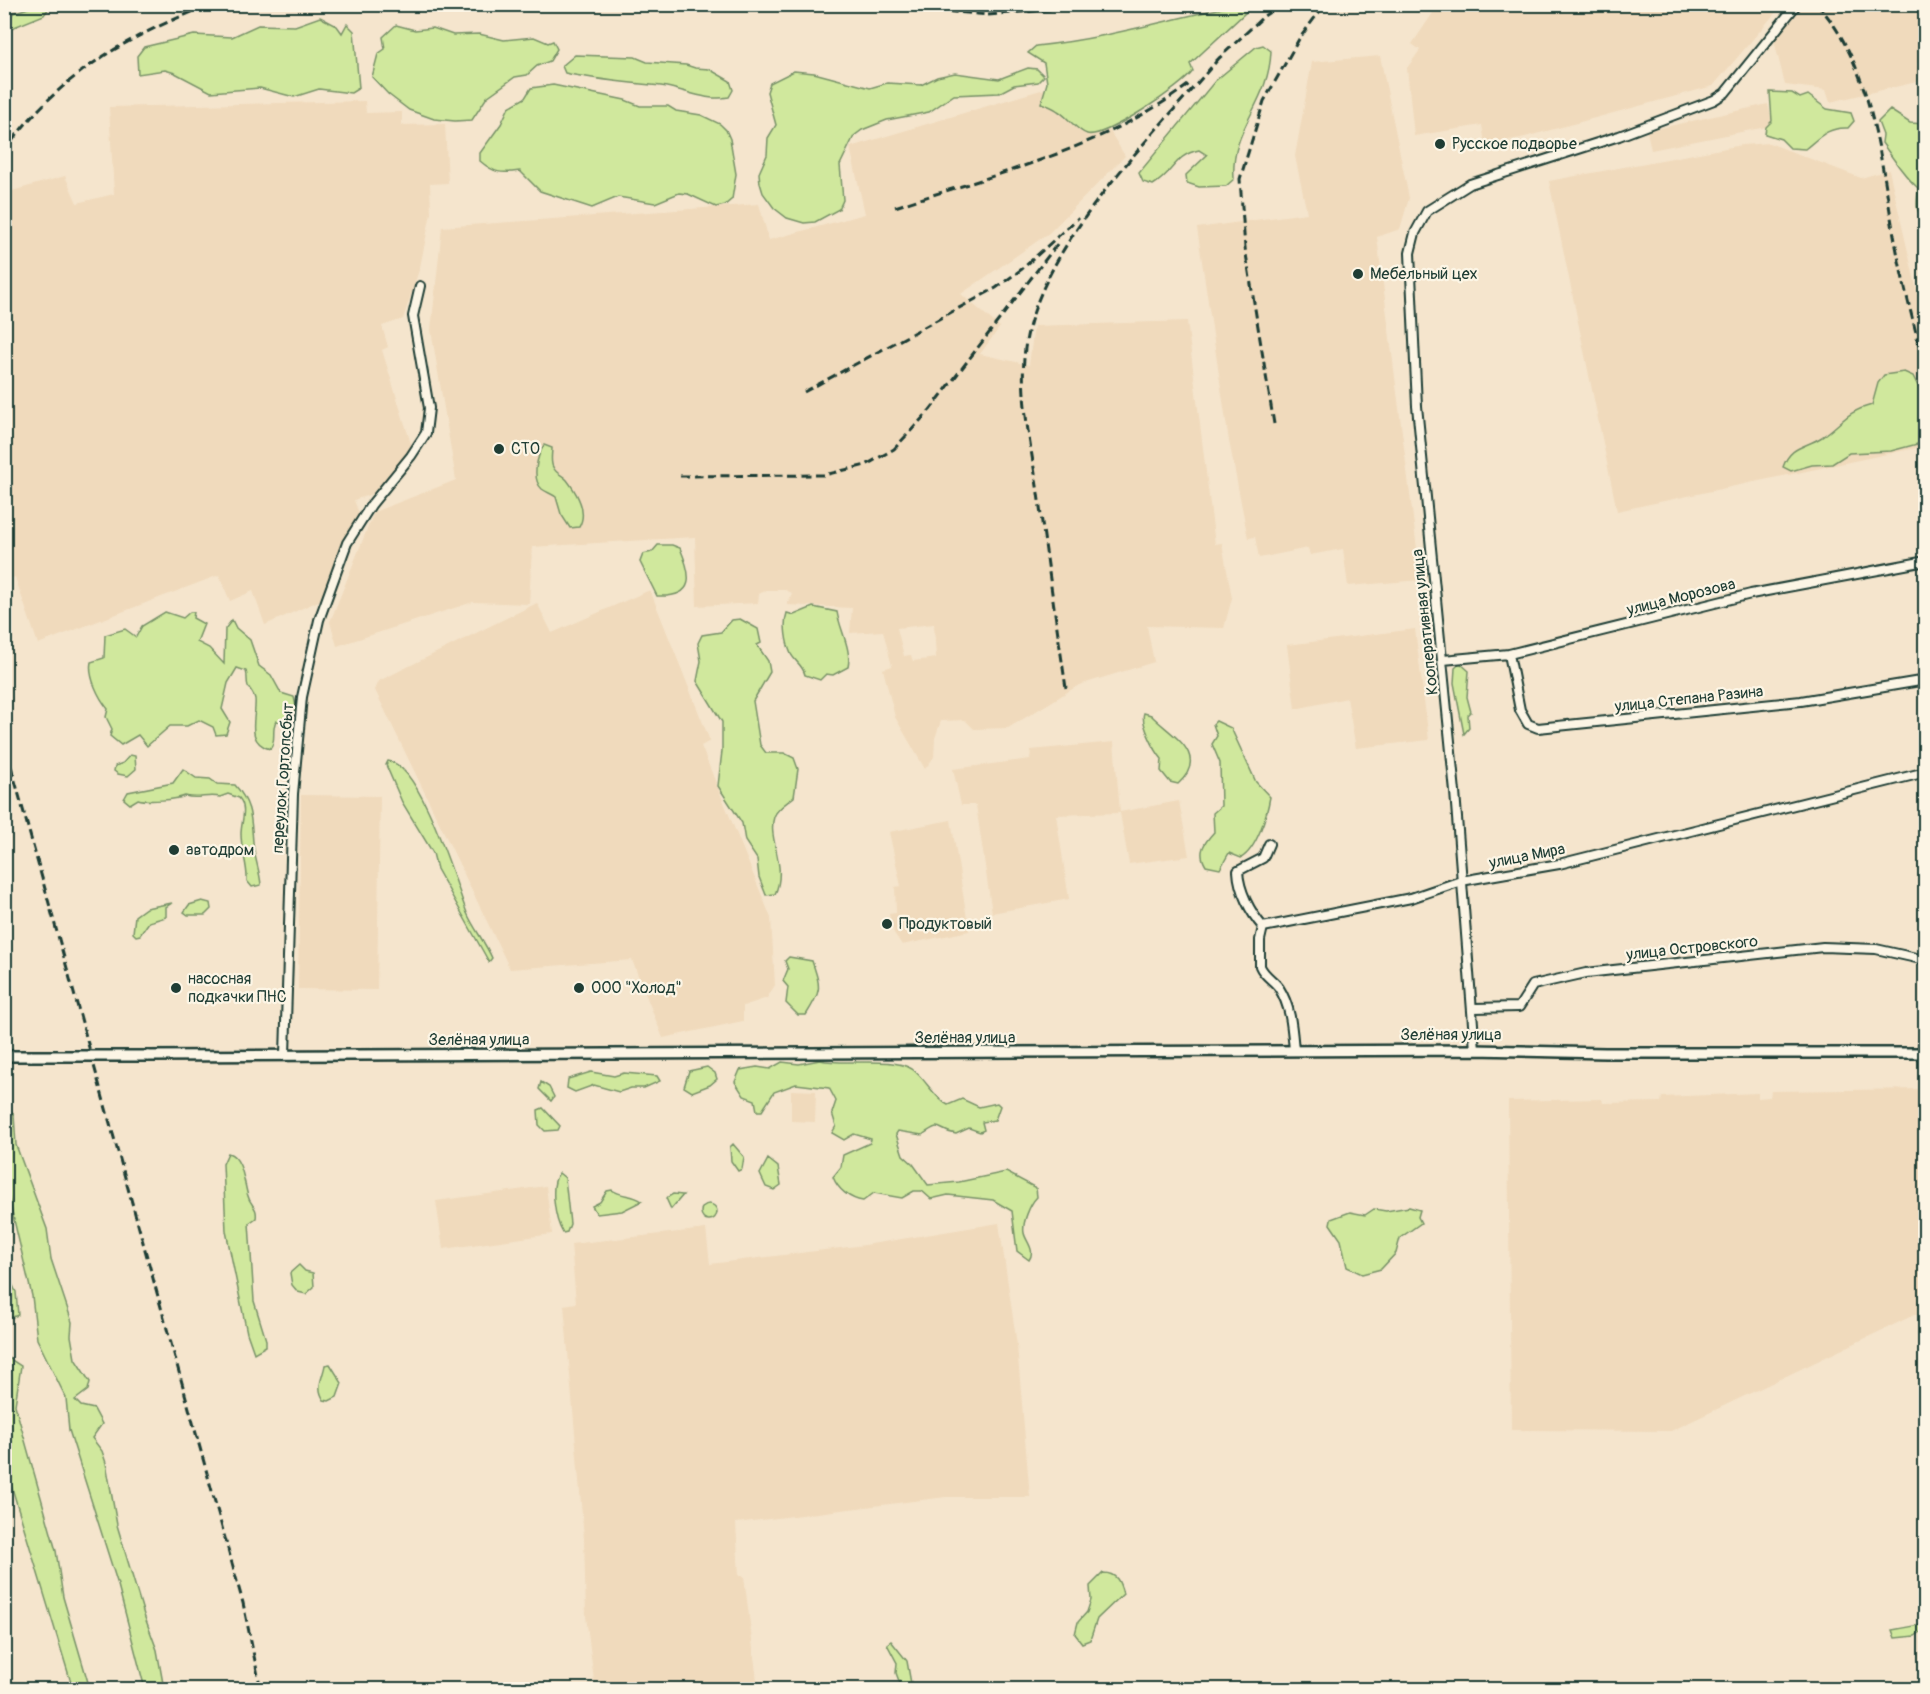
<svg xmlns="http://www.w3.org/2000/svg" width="1930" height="1694" font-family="Pangolin,sans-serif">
	<rect width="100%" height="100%" fill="#f5e5cd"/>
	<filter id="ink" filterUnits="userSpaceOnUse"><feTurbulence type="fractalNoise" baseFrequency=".0167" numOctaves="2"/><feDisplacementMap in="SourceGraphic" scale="12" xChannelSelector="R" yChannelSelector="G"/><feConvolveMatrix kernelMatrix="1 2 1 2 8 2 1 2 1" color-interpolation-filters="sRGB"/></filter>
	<g filter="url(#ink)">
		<path fill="#f0dabc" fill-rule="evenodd" d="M1444 4H1782V5L1713 86 1521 138 1485 144 1482 125 1414 136 1407 68 1420 50 1412 44 1435 10Z
			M1805 5H1925V62L1917 63 1921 81 1830 102 1826 90 1785 85 1774 40Z
			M1380 56 1409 198 1400 229 1377 237 1421 580 1348 586 1343 549 1310 555 1308 548 1259 558 1255 537 1248 538 1229 441 1197 228 1307 213 1295 156 1312 62Z
			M1078 79 1125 156 1049 233 961 294 1000 327 980 354 1029 365 1034 326 1187 321 1215 544 1222 543 1232 598 1224 628 1147 626 1154 662 1079 685 1008 728 974 729 965 720 941 721 935 738 934 757 925 769 895 717 883 669 892 666 883 631 850 633 852 608 787 605 792 593 785 590H767L759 594 758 603 697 606 695 537 532 547 529 604 473 602 337 646 330 622 374 512 456 480 431 330 442 227 759 204 769 240 865 214 850 147ZM934 624 936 658 913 661 911 655 904 656 897 628Z
			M365 101 366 113 402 112V125L445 124 448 183 430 184 431 213 420 267 403 319 382 326 388 347 382 350 412 447 375 493 354 500 360 516 343 541 323 599 265 625 253 591 230 601 219 575 38 644 15 577 5 580V193L65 176 77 203 114 194 109 107Z
			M1768 104 1772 122 1766 127 1651 150 1647 131Z
			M1769 143 1861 178 1889 170 1925 325V446L1617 511 1549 181 1742 145Z
			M650 590 710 741 701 746 771 918 775 985 767 998 743 1006V1021L663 1038 632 960 510 969 375 690 379 681 537 603 552 633Z
			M1415 629 1429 740 1356 748 1347 698 1295 709 1287 645Z
			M1114 742 1120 812 1179 801 1189 856 1129 864 1120 813 1056 815 1069 899 992 913 976 805H961L953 769 1030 759 1031 750Z
			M301 795 380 796 377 990 298 989Z
			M951 820 969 931 902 945 894 933 889 914 896 913 895 887 901 886 889 832Z
			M1925 1089V1315H1914L1671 1431 1511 1430 1508 1101 1602 1099 1603 1103 1661 1102 1662 1097 1758 1093V1098L1770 1097 1771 1091Z
			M791 1090 816 1091 815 1122 791 1121Z
			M546 1186 552 1234 443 1249 436 1201Z
			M999 1223 1017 1345 1030 1497H946L736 1523 739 1576H744L758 1689H595L586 1616 584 1539 564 1305 576 1303 571 1244 706 1229 710 1264 865 1245Z"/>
		<path fill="#d0e89d" stroke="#789268" stroke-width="1.5" d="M1240 4 1247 7 1246 12 1190 64 1193 71C1183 86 1104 139 1087 134 1077 131 1067 116 1058 111 1053 107 1047 105 1041 103L1047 83 1044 63 1028 53 1036 46C1105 39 1171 19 1240 4Z
			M37 5H51L44 15 12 28 5 24 13 13Z
			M320 17 337 26 342 33 347 24 354 31 359 88 351 93 319 89 294 97 260 88 211 92 175 73 165 70 138 74 137 56 144 47 194 35 232 37 258 25 295 26Z
			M396 25 415 30 433 28 453 35 479 34 504 40 534 37 548 43 553 41 557 49 550 61 537 66 527 75 515 77 487 97 472 120 455 121 434 119 409 110 388 94 372 77 378 54 385 49 383 37Z
			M1263 45 1271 51C1269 105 1230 127 1234 179L1226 186 1199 187 1187 183 1186 175 1207 155 1199 150C1174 155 1174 173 1153 185L1143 182 1139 173 1215 81 1256 47Z
			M575 55 635 57 647 62 686 65 695 68 709 69 730 81 733 90 729 97C705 102 684 89 661 86 629 83 596 80 565 73L562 66Z
			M1028 68 1037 69 1044 76 1038 82 1014 85 999 93 954 95 929 112 887 120 862 130 854 136 840 165 843 200 839 209 815 222 804 223 787 218 774 208 763 193 760 183 759 173 767 155 768 138 776 125 767 92 770 83 794 71 814 73 870 88 887 83 921 85 937 77 955 73 999 79Z
			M553 85 625 100 640 106H668L676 111 701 115 720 124 726 130 730 139 736 174 732 199 725 205 716 207 688 194 679 193 655 203 618 197 592 208 540 191 520 171C501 174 494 173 480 161V153L501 124 509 107 525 98 531 88Z
			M1770 92 1792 93 1800 98 1808 95 1827 109 1851 113 1854 121 1848 128C1828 127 1820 137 1805 149L1790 148 1781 139 1765 134 1766 127 1772 121Z
			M1890 110 1910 123 1925 124V220C1913 209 1918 202 1918 188 1902 174 1894 159 1882 143L1883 135 1878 122Z
			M1904 372 1913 376 1918 386 1925 391V442L1891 451 1849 453 1832 464 1812 465 1791 471 1783 467C1791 445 1805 448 1822 437 1843 423 1845 412 1872 405L1878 383 1884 375Z
			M544 445 552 448C552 454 550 462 553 467 556 474 563 475 567 480 577 493 588 512 579 527L570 528 561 514 556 497C552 494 546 492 542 489 531 479 537 456 544 445Z
			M658 545H672L680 548C692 576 696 598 657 596L640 562 643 554 652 552Z
			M813 607 837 612C840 630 852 650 848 667L833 675 826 674 820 680 805 675C803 665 795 662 791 654 786 643 783 624 787 613L794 615Z
			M165 612 183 618 190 612H194L193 618 204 624 197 642 209 648 224 664 225 629 232 620 236 628 250 640 259 666 271 675 281 693 294 697 296 706 289 722 276 721C271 730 277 741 270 749 244 742 257 716 255 699 254 694 250 690 248 686 246 680 248 677 246 671L237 668 228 683 222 709 230 722 226 734 216 735 213 727 199 720 187 726H170L147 746 138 735 121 745 110 736 112 729 106 717 108 709C99 698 88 677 91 662L104 658 105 635 125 629 136 637 142 626Z
			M740 619 758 629 761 643 757 645 768 661 770 672 753 701 760 745 766 753H784L794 758 798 769 794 797C788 802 776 809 774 817 767 839 788 866 775 894L766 895 759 877 757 859 745 841 742 823 718 786 722 751V722L697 681 701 661 698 643 702 635 721 632 732 620Z
			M1460 663 1469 671 1467 697 1471 712 1468 715 1469 728 1464 734 1454 683 1455 668Z
			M1144 713 1151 715C1170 735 1211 754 1178 784L1170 782 1161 771 1162 759C1155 751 1140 722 1144 713Z
			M1216 721 1231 728 1256 782 1270 797C1267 814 1257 849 1241 858L1229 853 1220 869 1206 866C1197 852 1204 843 1214 832L1213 813 1221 806 1220 763 1212 744 1217 736 1213 724Z
			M130 755 135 756 136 769 128 776 118 774 114 771 115 766 123 763Z
			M388 761C421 764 456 885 467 913 474 929 485 942 492 958L489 962 437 869 433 853 402 802 386 765Z
			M183 769 196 778 210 779 217 784 235 785C252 804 251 819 253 842 254 857 260 871 261 885L252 887 247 881C248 865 241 851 241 834 241 822 248 808 239 798L228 794 220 797C207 794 198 800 185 796 176 800 148 802 138 799L130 804 124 799 128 792 173 783Z
			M202 901 210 903 211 909 205 915H188L184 912 189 905Z
			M172 903 166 907V917L149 922 140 935 136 936 133 933 135 916 146 908Z
			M789 957 812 961C821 988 822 990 806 1015H798L786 1003 788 987 783 981 788 969 785 961Z
			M820 1060C846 1066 891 1056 912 1069 926 1079 933 1097 948 1105L962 1099 979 1107 997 1103 1000 1106 995 1120 982 1122 984 1130 980 1132 969 1128 956 1134C934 1130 944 1120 922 1135L898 1131 896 1134 903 1155 913 1164 928 1185 959 1182 1006 1172 1036 1188 1037 1197C1030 1204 1022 1223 1024 1233 1026 1242 1036 1250 1029 1260L1017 1251 1012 1211 993 1200 948 1195 931 1199 922 1191H914L902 1198 874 1193 863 1201C850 1199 838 1190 833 1177L841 1167 843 1155 870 1143 871 1139 854 1134 844 1140 832 1133 836 1126 832 1113 836 1101 829 1088 796 1084 774 1092 762 1111H757L755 1100 744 1096 735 1082 740 1070 757 1067 770 1069 782 1062 799 1064Z
			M707 1067 715 1073 717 1079 710 1085 692 1092 684 1087 689 1071Z
			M591 1072 614 1076 624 1073 657 1076 660 1081 644 1088H631L619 1092 594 1085 575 1092 567 1088 568 1079Z
			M541 1082 549 1087 554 1097 551 1101 539 1089Z
			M5 1102 14 1115 16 1145 47 1229 51 1259 72 1322 71 1336 75 1359 90 1382 88 1390 75 1400 81 1406 94 1409 102 1424 92 1438 102 1451 106 1463 117 1525 144 1615 157 1650 164 1689H145L118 1585 69 1430 66 1398 37 1339 32 1296 5 1182Z
			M543 1108 560 1126 558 1130 545 1131 539 1125 538 1110Z
			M733 1144 744 1157 742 1169 738 1171 731 1161 730 1147Z
			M228 1153C243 1157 244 1184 248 1196 250 1205 258 1207 256 1218L249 1223 254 1301 266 1340V1346L254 1353 247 1333 226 1231 223 1164Z
			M768 1159 778 1167 781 1185 774 1190 766 1187 760 1174Z
			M559 1173 565 1178 570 1224 567 1232 563 1233C555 1220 549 1185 559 1173Z
			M612 1190C622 1197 632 1194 642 1201L622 1211 597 1214 592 1206 600 1202 607 1191Z
			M673 1194 683 1195 671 1209 666 1198Z
			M701 1212a8 8 0 1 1 16 0a8 8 0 1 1-16 0Z
			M1409 1207 1420 1210 1418 1217 1421 1223 1400 1238 1396 1253 1381 1269 1362 1274 1347 1267 1341 1240 1330 1224 1331 1219 1350 1212 1365 1215 1374 1209 1386 1211Z
			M299 1265 305 1271 313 1273 314 1287 306 1294 298 1292 292 1285 290 1273Z
			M5 1269 16 1292 18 1315 10 1318 5 1316Z
			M4 1355 21 1366 15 1405 56 1551 63 1597 90 1689H73L5 1465Z
			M330 1364 342 1383 337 1397 329 1401 324 1400C315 1387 323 1378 325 1365Z
			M1103 1573C1117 1573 1120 1582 1123 1594L1097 1619 1090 1640 1082 1643 1075 1634 1078 1622 1087 1612 1091 1600 1090 1586Z
			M1925 1624V1629L1915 1636 1895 1638 1892 1630Z
			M891 1641 907 1661 912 1689H902L896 1673 897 1663 887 1644Z"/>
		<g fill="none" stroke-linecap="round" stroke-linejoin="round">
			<g stroke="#1f3d34" stroke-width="12">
				<path id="minor" d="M1509 654 1520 710 1528 724 1538 728 1801 701 1926 680
					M1443 660 1509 654 1751 594 1926 561
					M1263 927 1411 898 1461 881 1559 864 1926 772
					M1263 927 1260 940V966C1264 976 1274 980 1279 988 1291 1007 1292 1028 1294 1050
					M1263 927C1250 912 1239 891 1238 871L1263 858 1269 844
					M1474 1008 1519 1007 1533 985 1586 973 1823 947 1876 949 1925 960
					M1475 1050 1455 792 1417 406 1410 253 1415 233 1427 211 1470 184 1619 136 1714 100 1725 93 1797 4
					M1922 1053 1926 1028
					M285 1055 293 794 302 697 319 620 347 543 371 505 411 456 426 433 429 408 413 316 420 286"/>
			</g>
			<g stroke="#1f3d34" stroke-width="14">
				<path id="tertiary" d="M4 1056H32
					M147 1056 1475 1050 1605 1053H1926"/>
			</g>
			<use href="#minor" stroke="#fcf5e5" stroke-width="8"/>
			<use href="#tertiary" stroke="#fcf5e5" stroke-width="9"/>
			<path stroke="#1f3d34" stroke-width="3" stroke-dasharray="9 4.5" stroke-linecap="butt" d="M867 4 988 15 1111 4
				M1817 4C1874 66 1881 166 1896 246 1904 288 1915 329 1926 371
				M1215 62 1264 16 1282 4
				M4 152C58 75 126 36 213 4
				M895 207C996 174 1106 148 1192 82
				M804 392 996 288 1022 269 1078 218
				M1274 424 1245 248 1240 179 1264 101 1299 39 1325 4
				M680 476 824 475 866 465 894 449 930 410 1058 243
				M1066 688C1056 621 1046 553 1037 486 1029 435 1015 376 1030 324 1058 226 1155 134 1220 57
				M4 741 243 1603 261 1690"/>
			<g stroke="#1f3d34" stroke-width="14" stroke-linecap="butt">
				<path id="tertiary-bridge" d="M32 1056H147"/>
			</g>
			<use href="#tertiary-bridge" stroke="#fcf5e5" stroke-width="9"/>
		</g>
	</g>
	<g fill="#1f3d34" stroke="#fcf5e5" stroke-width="2">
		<circle cx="1440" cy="144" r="6"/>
		<circle cx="1358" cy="274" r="6"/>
		<circle cx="499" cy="449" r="6"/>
		<circle cx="174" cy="850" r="6"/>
		<circle cx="887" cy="924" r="6"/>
		<circle cx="176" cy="988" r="6"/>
		<circle cx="579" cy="988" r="6"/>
	</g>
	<g text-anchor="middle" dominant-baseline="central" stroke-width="4.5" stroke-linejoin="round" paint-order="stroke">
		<g font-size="16" fill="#1f3d34" stroke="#fcf5e5" text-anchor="start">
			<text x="1452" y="144">Русское подворье</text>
			<text x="1370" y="274">Мебельный цех</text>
			<text x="511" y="449">СТО</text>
			<text x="186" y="850">автодром</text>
			<text x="899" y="924">Продуктовый</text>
			<text x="188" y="979">насосная<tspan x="188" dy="18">подкачки ПНС</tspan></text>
			<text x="591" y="988">ООО "Холод"</text>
		</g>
		<g font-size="16" fill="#1f3d34" stroke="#fcf5e5">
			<text transform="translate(1681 597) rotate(-14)">улица Морозова</text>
			<text transform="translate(1425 622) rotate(-96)">Кооперативная улица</text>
			<text transform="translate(1689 699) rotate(-6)">улица Степана Разина</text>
			<text transform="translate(283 778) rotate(-86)">переулок Гортопсбыт</text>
			<text transform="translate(1527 856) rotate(-11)">улица Мира</text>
			<text transform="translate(1692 948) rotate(-6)">улица Островского</text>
			<text x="1451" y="1035">Зелёная улица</text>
			<text x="965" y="1038">Зелёная улица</text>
			<text x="479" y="1040">Зелёная улица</text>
		</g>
	</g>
	<rect width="1930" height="1694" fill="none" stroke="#fcf5e5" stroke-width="24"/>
	<rect x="12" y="12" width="1906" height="1670" fill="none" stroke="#1f3d34" stroke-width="2" filter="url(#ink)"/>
</svg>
